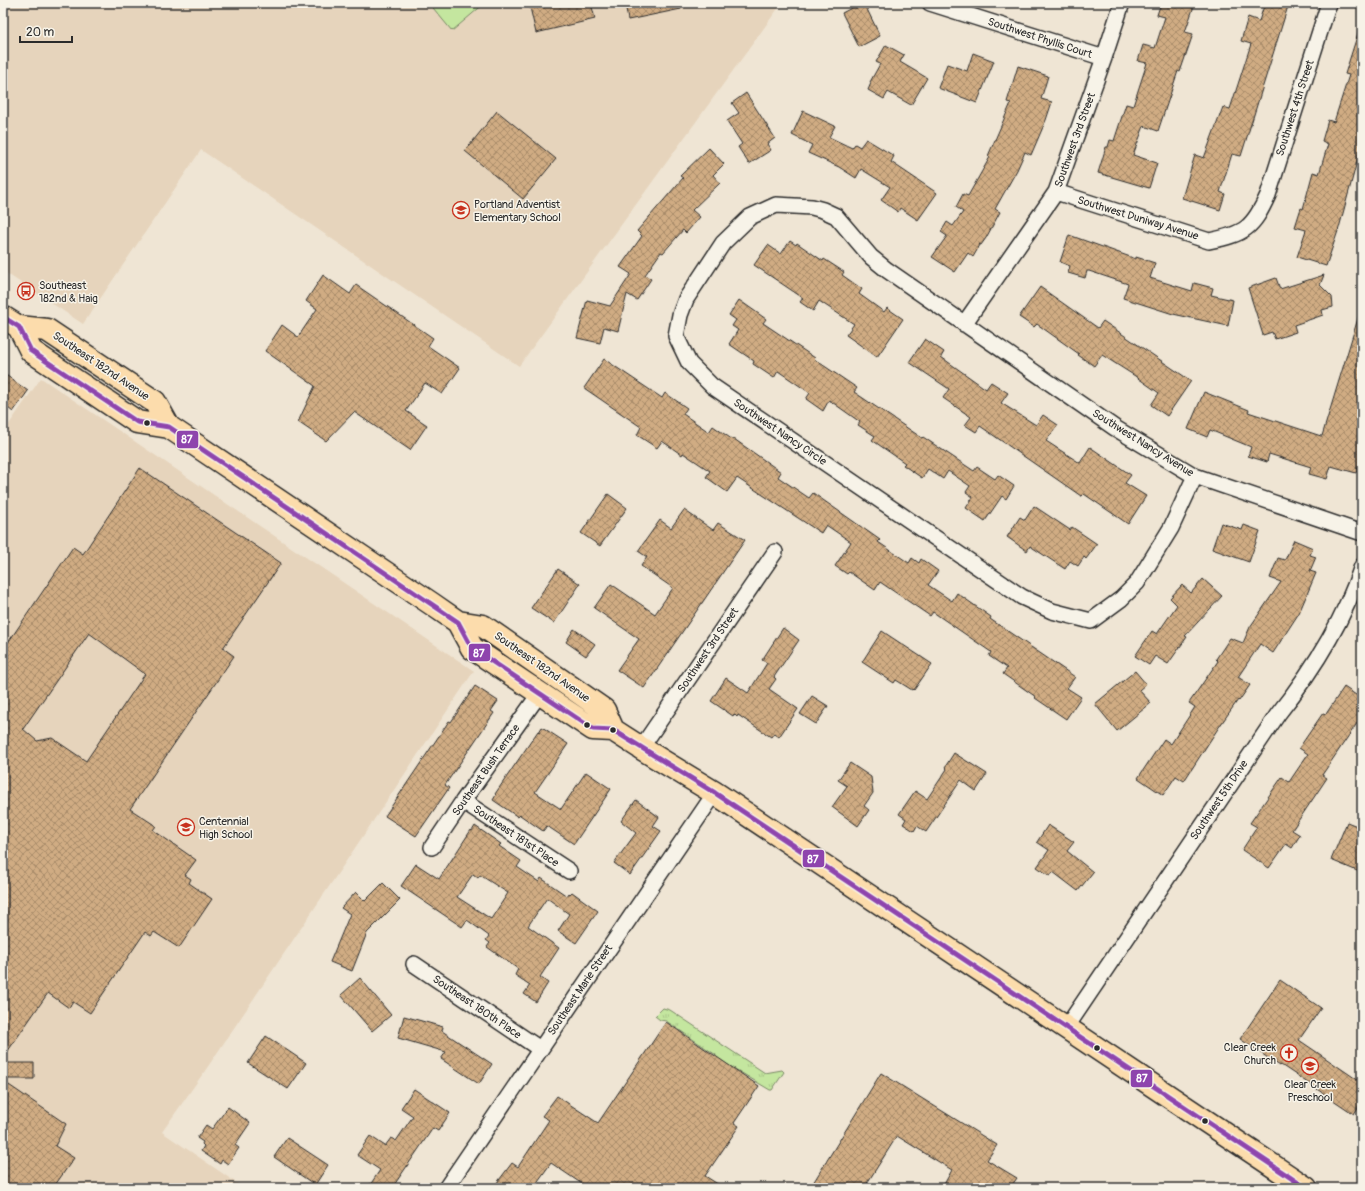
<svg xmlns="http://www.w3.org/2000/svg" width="1365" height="1191" font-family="Pangolin,sans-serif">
	<defs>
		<pattern id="grass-tufts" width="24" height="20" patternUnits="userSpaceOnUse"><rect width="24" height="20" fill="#c4e69f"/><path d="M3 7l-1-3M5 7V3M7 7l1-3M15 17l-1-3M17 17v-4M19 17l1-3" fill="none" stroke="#a9c589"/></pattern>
		<pattern id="building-cross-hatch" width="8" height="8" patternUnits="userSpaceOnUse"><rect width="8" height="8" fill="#d0ac83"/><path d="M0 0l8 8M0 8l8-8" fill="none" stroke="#a98c6b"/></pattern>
	</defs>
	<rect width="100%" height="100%" fill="#efe5d4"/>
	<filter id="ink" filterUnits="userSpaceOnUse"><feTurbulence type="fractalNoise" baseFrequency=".025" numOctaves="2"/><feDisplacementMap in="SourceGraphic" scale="8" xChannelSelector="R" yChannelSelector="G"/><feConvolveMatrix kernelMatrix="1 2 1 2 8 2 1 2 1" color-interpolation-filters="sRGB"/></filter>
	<g filter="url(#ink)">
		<path fill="#e6d4bc" d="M3 3H782L519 366 201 150 83 324 3 271Z
			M41 378 474 671 209 1065 162 1132 244 1188H3V433Z"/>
		<path fill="url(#grass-tufts)" stroke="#788865" d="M663 1008 670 1010 765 1073 782 1070 784 1072 772 1090H770L715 1057 716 1055 666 1021 660 1020 655 1016Z"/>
		<path fill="#c4e69f" stroke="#788865" d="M429 3H485L452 31Z"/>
		<path fill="url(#building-cross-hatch)" stroke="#2b2b2b" fill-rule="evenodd" d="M529 3H591L595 19 536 33Z
			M625 3H680L681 9 628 20Z
			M861 3H864L880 36 859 47 842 13Z
			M1161 3H1195L1185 32 1193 34 1180 72 1178 71 1158 131 1144 126 1133 155 1157 163 1149 188 1098 173 1106 147H1108L1110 140 1114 141 1126 104 1133 106 1147 63 1138 61 1143 45 1155 48 1165 17 1157 15Z
			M1265 3H1289L1241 156 1232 154 1220 192 1225 194 1220 210 1182 198 1195 155 1204 158 1223 107 1230 109 1251 44 1241 41 1248 17 1259 21Z
			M1359 30H1362V155L1359 154 1339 228 1326 266 1297 257 1306 230 1295 227 1301 208 1303 209 1313 172 1319 174 1328 144 1322 141 1328 120 1334 122 1349 75 1345 74Z
			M886 45 904 55 900 62 927 78 911 105 888 92 884 99 868 90 871 83 870 82 880 64 876 62Z
			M973 53 994 61 977 103 938 88 947 64 967 71Z
			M1018 66 1048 76 1041 99 1052 102 1046 120 1031 155 1025 152 1017 170 995 209 1000 212 986 238 981 245 979 244 980 245 973 257 968 253 955 272 932 257 947 236 941 232 947 222 953 226 963 212 956 207 963 194 968 196 990 157 988 156 1011 103 1007 102Z
			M746 93 775 138 767 144 771 150 749 164 738 147 742 144 727 121 739 113 732 103Z
			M497 111 556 159 523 199 465 151Z
			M803 111 835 126 829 137 852 148 855 144 860 147 866 139 894 156 891 162 937 193 918 220 900 208 898 212 881 200 890 187 861 169 856 178 839 167 808 153 812 145 792 135Z
			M709 148 724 164 713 175 720 183 692 210 700 217 686 233 683 230 663 253 661 252 645 275 651 279 637 300 627 294 618 331 604 327 600 343 577 338 587 300 610 306 631 274 620 267 642 236 637 231 683 178 680 176Z
			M1069 235 1136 259V257L1155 263 1150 278 1192 291 1194 283 1213 288 1211 295 1233 300 1228 326 1173 314 1123 298 1128 284 1089 271H1087L1085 278 1068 273 1070 266 1060 262Z
			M790 241 796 245 797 243 823 261 824 259 844 272 842 275 862 289 859 294 884 312 887 308 903 319 877 357 846 335 854 324 819 301 813 311 800 302 803 298 754 265 768 245 781 254Z
			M323 275 350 294 356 285 433 338 428 346 460 368 442 394 425 383 406 411 427 425 410 450 354 412 326 441 298 422 315 386 265 351 282 325 298 337 317 309 306 301Z
			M1324 275 1320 285 1332 297 1333 307 1322 310 1323 315 1294 325 1296 332 1275 339 1272 332 1263 335 1248 288 1276 278 1280 289Z
			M1040 287 1098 328 1103 321 1191 381 1167 416 1151 405 1159 393 1135 376 1102 355 1094 366 1078 355 1079 354 1037 324 1034 327 1019 317Z
			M739 300 766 319 763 323 815 358 814 359 857 388 854 392 922 438 923 437 974 471 977 467 995 479 998 475 1014 486 1006 499 1002 496 985 521 966 508 973 497 966 492 970 486 948 471 943 479 928 469 922 478 903 465 905 463 872 440 875 436 858 425 860 422 829 400 823 411 806 399 810 393 778 371 774 378 753 364 754 361 729 344 738 330 732 326 736 320 729 315Z
			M1359 315H1362V455L1356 473 1331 466 1327 479 1309 474 1311 467 1269 454 1267 462 1248 456 1251 447 1210 430 1207 437 1188 429 1204 392 1249 410 1248 412 1321 436H1322Z
			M925 339 944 352 941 357 986 389 991 382 1008 393 1001 403 1036 425 1043 415 1058 425 1046 441 1080 463 1090 447 1131 475 1125 483 1146 496 1128 524 1084 494 1082 496H1081L980 426 976 432 965 425 971 417 943 398 949 389 909 362Z
			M604 359 662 398 665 393 687 408 683 414 709 432 713 426 733 440 734 439 781 472 778 477 809 498 813 493 880 540 878 542 909 563 912 558 919 563 921 559 938 571 928 585 952 601 957 593 991 617 990 619 1075 677 1067 688 1081 697 1066 719 1035 698 1036 697 1003 674 1007 668 989 656 991 652 933 612 930 616 880 582 875 590 849 572 847 574 835 566 851 542 826 525 821 533 737 478 727 492 706 477 710 471 683 453 682 455 662 441 657 448 637 435 641 427 584 388Z
			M3 373 28 391 13 412 3 404Z
			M140 468 281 563 223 648 234 656 130 809 156 826 153 830 196 860 185 875 191 879 189 883 212 899 179 948 154 932 151 936 145 932 90 1013 73 1002 69 1008 48 993 3 1058V650L73 547 83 554ZM89 633 145 674 86 761 52 738 37 741 23 729Z
			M608 494 627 508 600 546 581 533Z
			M1034 506 1070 530 1072 527 1097 544 1086 559 1084 557 1078 566 1070 561 1065 569 1030 546 1027 551 1007 537 1020 517 1025 520Z
			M684 510 713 530 718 523 745 540 644 688 617 670 639 639 594 608 611 584 655 614 673 588 641 566 647 557 638 551 660 520 671 528Z
			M1221 523 1242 530 1244 525 1260 531 1249 562 1212 549Z
			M1294 540 1313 548 1310 555 1316 557 1310 571 1316 573 1299 613 1273 653 1260 644 1238 677 1250 685 1239 701 1238 700 1219 727 1184 781 1176 776 1163 795 1138 778 1164 739 1171 744 1195 707 1189 703 1218 661 1216 659 1230 638 1243 643 1250 627 1281 582 1270 578 1278 558 1285 560Z
			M558 569 580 584 554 623 531 608Z
			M1203 579 1222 596 1185 636 1187 637 1168 664 1155 656 1149 665 1135 656 1152 631 1157 634 1177 605 1170 598 1182 585 1191 593Z
			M783 628 799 640 774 677 776 679 769 689 798 709 779 737 774 733 771 737 738 715 737 717 734 714 733 716 711 701 726 678 748 693 767 663 762 660Z
			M574 629 595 644 586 656 566 642Z
			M882 631 932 664 914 690 913 689 912 690 896 680 894 683 862 662Z
			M1135 671 1146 684 1139 690 1151 703 1117 731 1095 704Z
			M475 686 498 701 491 711 494 713 445 785 449 788 416 836 385 816 449 721 451 722Z
			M1344 687 1362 699V716L1322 775 1327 778 1292 830 1300 835 1292 848 1286 844 1269 868 1242 850 1257 827 1250 823 1282 777 1289 782 1308 754 1299 748 1323 713 1326 714Z
			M812 696 828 706 816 724 800 714Z
			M542 727 568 744 535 792 561 809 586 772 611 789 574 844 547 826 543 831 520 815 518 817 493 800 496 795 495 794 523 753 538 731 539 732Z
			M954 753 987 774 976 791 961 780 926 832 917 826 914 831 903 824 906 819 899 814 915 791 927 799 947 769 945 767Z
			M850 763 871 777 873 793 864 806 869 810 858 826 832 807 847 786 838 780Z
			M636 800 659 817 653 826 661 831 630 875 614 863 636 833 621 821Z
			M1347 822 1362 828V873L1331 860Z
			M1048 825 1074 842 1067 851 1093 872 1078 891 1053 872 1050 876 1037 867 1049 850 1037 842Z
			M475 826 501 844 499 846 521 861 517 867 539 882 541 878 567 896 569 893 570 894 572 892 598 911 576 943 558 931 569 914 547 898 528 926 559 948 540 977 548 983 536 1002 524 994 530 985 515 975 518 969 487 947 490 943 486 940 489 936 467 920 462 927 401 886 416 864 439 879 471 830 472 831ZM473 874 478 878 480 875 508 893 491 919 457 897Z
			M383 883 400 900 367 933 352 971 330 962 350 914 341 908 356 892 365 901Z
			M360 978 391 1015 372 1031 341 995Z
			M1280 980 1321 1008 1299 1040 1362 1083V1101L1354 1114 1281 1065 1280 1066 1240 1039Z
			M404 1016 443 1027 442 1031 492 1064 479 1084 441 1059 446 1052 398 1038Z
			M666 1022 759 1086 734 1123 739 1126 705 1176 724 1188H588L551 1163 533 1188H493L512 1163 518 1167 549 1120 542 1116 557 1096 598 1123Z
			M266 1036 306 1063 288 1089 248 1063Z
			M3 1063H34V1079H3Z
			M881 1073 997 1145 987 1160 1017 1178 1010 1188H942L952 1170 897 1136 864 1188H810Z
			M3 1081 66 1124 55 1146 74 1158 53 1188H3Z
			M414 1089 450 1113 438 1131 433 1128 392 1188H368L380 1170 357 1155 370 1136 385 1146 391 1138 396 1141 413 1116 401 1108Z
			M228 1107 250 1123 235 1145 239 1148 228 1164 222 1160 220 1164 201 1151 204 1146 202 1144 203 1142 197 1138 206 1125 212 1129Z
			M287 1138 328 1165 315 1185 274 1157Z"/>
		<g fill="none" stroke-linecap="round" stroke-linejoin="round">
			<g stroke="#2b2b2b" stroke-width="18">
				<path id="street" d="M930 3 1104 58
					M1056 192 1209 241C1245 234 1253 228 1268 195L1329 3
					M964 324 1056 192 1104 58 1122 3
					M1195 476 1171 528 1137 583 1121 599 1091 621 1052 611 1022 597 712 386 689 363 676 336 680 315 686 299 723 243 750 217 776 205 812 207 823 210 836 216 871 257 887 270 1115 428 1195 476 1362 533
					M641 748 775 552
					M463 801 569 871
					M432 847 463 801 540 693
					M414 964 540 1049
					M1066 1028 1278 714C1313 670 1344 621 1362 566
					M446 1188 715 793"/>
			</g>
			<g stroke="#2b2b2b" stroke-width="25">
				<path id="primary" d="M3 317 19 327 31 351 137 422 169 427 432 604 458 622 472 648 593 729 613 730
					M19 327 47 330 155 402 169 427
					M458 622 483 626 604 710 613 730 641 748 715 793 1306 1188"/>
			</g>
			<use href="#street" stroke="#f7f3e8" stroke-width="15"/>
			<use href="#primary" stroke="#fcdcac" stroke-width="22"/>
			<g stroke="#f7f3e8" stroke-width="8">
				<path id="bus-1" d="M3 317 19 327 31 351 137 422 169 427 458 622 472 648 593 729 613 730 715 793 1306 1188"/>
			</g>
			<use href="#bus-1" stroke="#8e44ad" stroke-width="5"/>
		</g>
	</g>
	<defs>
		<g id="school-ring" transform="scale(0.9)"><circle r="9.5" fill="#f7f3e8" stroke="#c8321e" stroke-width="1.5"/><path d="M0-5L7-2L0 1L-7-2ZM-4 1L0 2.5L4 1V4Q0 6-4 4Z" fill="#c8321e"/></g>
		<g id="bus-ring" transform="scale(0.9)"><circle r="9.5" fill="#f7f3e8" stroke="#c8321e" stroke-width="1.5"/><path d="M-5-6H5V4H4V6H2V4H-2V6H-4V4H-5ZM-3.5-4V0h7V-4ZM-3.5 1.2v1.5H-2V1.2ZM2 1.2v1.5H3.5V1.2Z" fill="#c8321e"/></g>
		<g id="church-ring" transform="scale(0.9)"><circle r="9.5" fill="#f7f3e8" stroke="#c8321e" stroke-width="1.5"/><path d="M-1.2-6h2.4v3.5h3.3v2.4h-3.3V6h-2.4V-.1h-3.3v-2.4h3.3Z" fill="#c8321e"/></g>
	</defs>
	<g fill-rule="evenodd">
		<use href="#school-ring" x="461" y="210"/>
		<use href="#bus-ring" x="26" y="291"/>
		<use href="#school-ring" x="186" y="827"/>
		<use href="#church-ring" x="1289" y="1053"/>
		<use href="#school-ring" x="1310" y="1066"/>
	</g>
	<g fill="#2b2b2b" stroke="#f7f3e8" stroke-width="1.5">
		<circle cx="147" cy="423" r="3.5"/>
		<circle cx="587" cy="725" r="3.5"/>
		<circle cx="613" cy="730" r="3.5"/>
		<circle cx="1097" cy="1048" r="3.5"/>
		<circle cx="1205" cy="1121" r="3.5"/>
	</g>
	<g text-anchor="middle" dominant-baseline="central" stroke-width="3" stroke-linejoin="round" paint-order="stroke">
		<g font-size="11" fill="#2b2b2b" stroke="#f7f3e8">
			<text transform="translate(1040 38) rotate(18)">Southwest Phyllis Court</text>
			<text transform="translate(1295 108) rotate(-72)">Southwest 4th Street</text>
			<text transform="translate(1075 140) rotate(-70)">Southwest 3rd Street</text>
			<text transform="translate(1138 218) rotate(17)">Southwest Duniway Avenue</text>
			<text transform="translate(101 366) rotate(34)">Southeast 182nd Avenue</text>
			<text transform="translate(780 432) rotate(34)">Southwest Nancy Circle</text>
			<text transform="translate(1143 443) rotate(32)">Southwest Nancy Avenue</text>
			<text transform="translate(708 650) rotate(-56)">Southwest 3rd Street</text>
			<text transform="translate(542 667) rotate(35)">Southeast 182nd Avenue</text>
			<text transform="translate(486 770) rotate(-55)">Southeast Bush Terrace</text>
			<text transform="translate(1219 800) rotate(-56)">Southwest 5th Drive</text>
			<text transform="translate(516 836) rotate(34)">Southeast 181st Place</text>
			<text transform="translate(580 990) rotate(-56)">Southeast Marie Street</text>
			<text transform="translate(477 1007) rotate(34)">Southeast 180th Place</text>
		</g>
		<g font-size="11" fill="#2b2b2b" stroke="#f7f3e8" text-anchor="start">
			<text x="474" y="204">Portland Adventist<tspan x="474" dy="13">Elementary School</tspan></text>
			<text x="39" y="285">Southeast<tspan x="39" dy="13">182nd &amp; Haig</tspan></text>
			<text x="199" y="821">Centennial<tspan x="199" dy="13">High School</tspan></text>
			<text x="1276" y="1047" text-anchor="end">Clear Creek<tspan x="1276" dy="13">Church</tspan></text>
			<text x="1310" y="1084" text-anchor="middle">Clear Creek<tspan x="1310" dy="13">Preschool</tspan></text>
		</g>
	</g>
	<g stroke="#f7f3e8" stroke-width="1.5">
		<rect x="176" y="430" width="23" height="19" rx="4" fill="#8e44ad"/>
		<rect x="468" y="643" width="23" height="19" rx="4" fill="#8e44ad"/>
		<rect x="802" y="849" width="23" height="19" rx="4" fill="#8e44ad"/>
		<rect x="1130" y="1069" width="23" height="19" rx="4" fill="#8e44ad"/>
	</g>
	<g font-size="11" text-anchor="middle" font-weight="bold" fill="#fff">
		<text x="187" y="443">87</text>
		<text x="479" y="657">87</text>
		<text x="813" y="863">87</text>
		<text x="1142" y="1082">87</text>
	</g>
	<rect width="1365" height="1191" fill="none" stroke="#f7f3e8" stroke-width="16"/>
	<rect x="8" y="8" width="1349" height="1175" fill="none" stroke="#2b2b2b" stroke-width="1.5" filter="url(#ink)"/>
	<path d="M20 36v6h52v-6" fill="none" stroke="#2b2b2b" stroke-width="2"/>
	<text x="26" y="36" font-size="12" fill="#2b2b2b" stroke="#f7f3e8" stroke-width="3" paint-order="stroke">20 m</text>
</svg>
